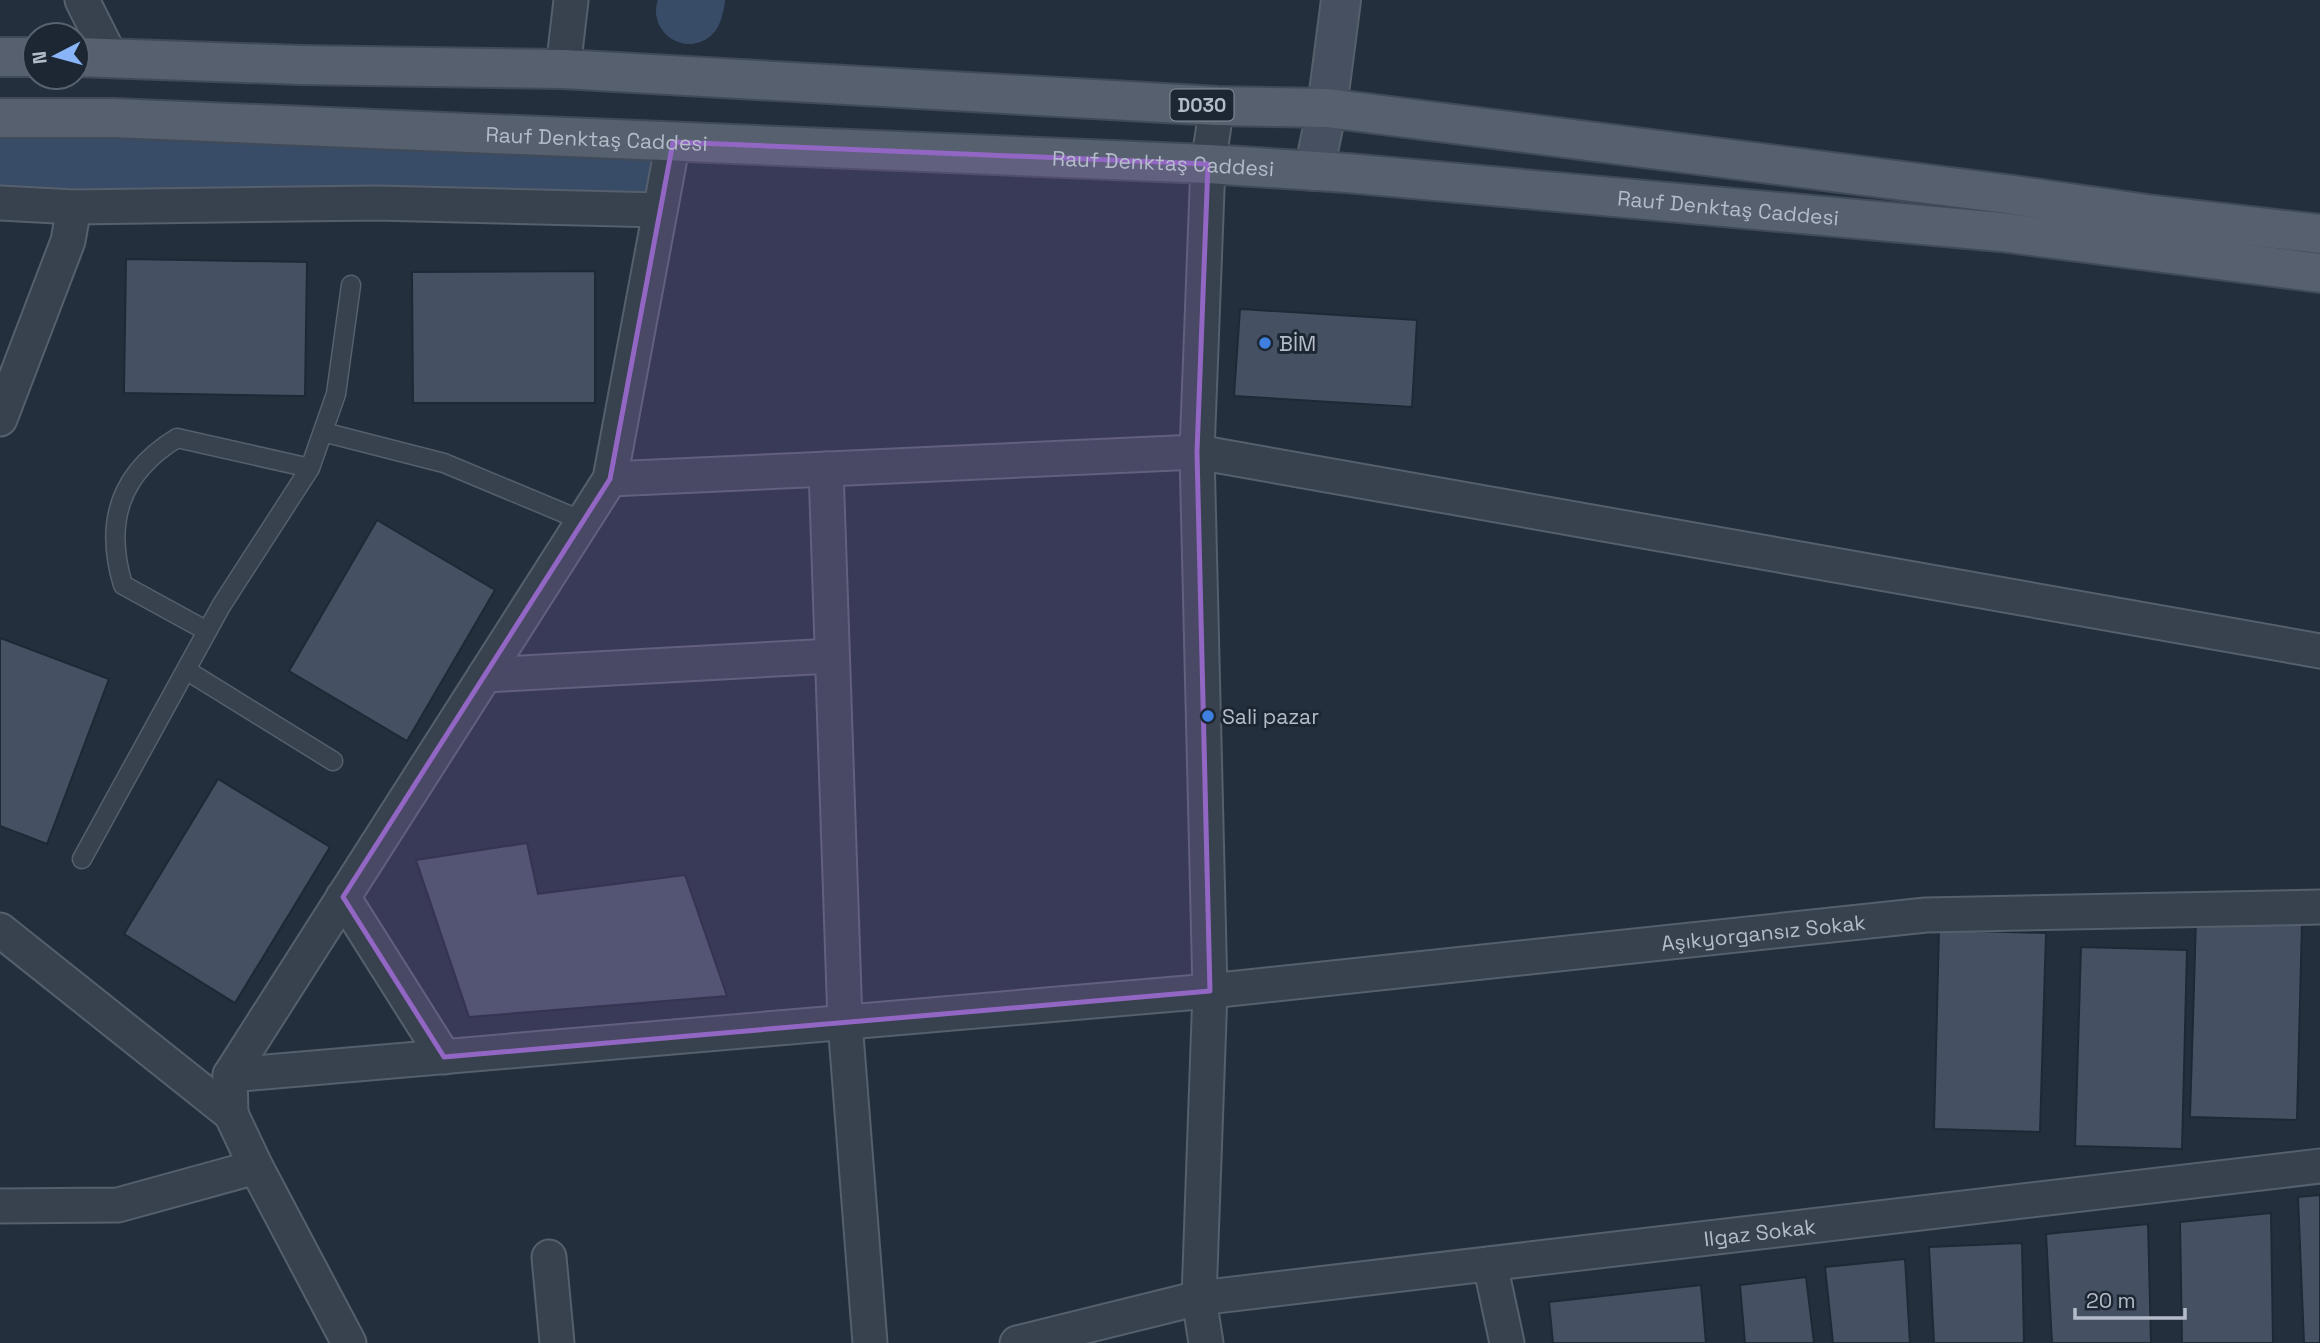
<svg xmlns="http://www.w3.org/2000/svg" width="2320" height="1343" font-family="'Space Grotesk',sans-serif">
	<rect width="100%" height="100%" fill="#242f3e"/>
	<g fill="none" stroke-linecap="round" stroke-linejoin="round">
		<path stroke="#394c67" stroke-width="66" d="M689 11 692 0
			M0 164 163 167 626 183"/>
	</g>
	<path fill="#455162" stroke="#1f2835" stroke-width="2" d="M126 259 307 262 305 396 124 393Z
		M595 271V403H413L412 272Z
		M1240 309 1417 320 1412 407 1234 396Z
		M377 520 495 590 407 741 289 671Z
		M0 638 109 679 47 844 0 826Z
		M218 779 330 847 235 1003 124 934Z
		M527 843 538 894 685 875 727 996 469 1017 416 860Z
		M2196 919 2302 922 2297 1120 2190 1117Z
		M1939 930 2046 933 2040 1132 1934 1129Z
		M2081 947 2187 950 2182 1149 2075 1146Z
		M2320 1195V1343H2304L2298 1197Z
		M2271 1213 2273 1343H2182L2180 1222Z
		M2148 1224 2151 1343H2052L2046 1234Z
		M2022 1243 2024 1343H1934L1929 1247Z
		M1905 1259 1910 1343H1833L1825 1267Z
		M1806 1277 1814 1343H1745L1740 1285Z
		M1701 1285 1706 1343H1553L1549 1302Z"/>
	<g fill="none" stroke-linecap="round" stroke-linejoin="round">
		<g stroke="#565f6c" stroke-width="21">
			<path id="lane" d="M323 432 444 463 583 521
				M207 631 123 585C104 522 120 473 177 438L310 468
				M186 670 333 761
				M82 859 221 606 310 468 336 394 351 285"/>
		</g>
		<g stroke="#565f6c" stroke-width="37">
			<g id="street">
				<path d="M82 0 111 58"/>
				<path d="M563 69 571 0"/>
				<path d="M0 203 74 207 376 203 660 210"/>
				<path d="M0 419 68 241 74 207"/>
				<path d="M826 469 845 1022 870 1343"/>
				<path d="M610 479 1197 452 2320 651"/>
				<path d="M485 675 832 656"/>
				<path d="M343 897 444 1057"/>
				<path d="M0 930 231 1114 256 1167 349 1343"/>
				<path id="s1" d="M230 1075 1210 991 1926 915 2320 907"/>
				<path d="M231 1114 230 1075 610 479 673 142"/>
				<path d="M0 1206 118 1205 256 1167"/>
				<path d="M549 1257 557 1343"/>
				<path d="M1490 1264 1507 1343"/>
				<path id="s2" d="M1017 1343 1199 1298 2320 1166"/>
				<path d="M1206 1343 1199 1298 1210 991 1197 452 1208 164 1217 106"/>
			</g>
		</g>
		<g stroke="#565f6c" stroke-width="42">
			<path id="secondary" d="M1314 171 1327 108 1341 0"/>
		</g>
		<g stroke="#414a57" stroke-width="42">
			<g id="primary">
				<path d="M0 57H35"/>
				<path d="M77 57 301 65 563 69 1217 106 1327 108 2006 194 2147 214 2320 234"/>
				<path id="s3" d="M0 118H114L1208 164 1347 173 2001 232 2320 273"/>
			</g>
		</g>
		<use href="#lane" stroke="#38414e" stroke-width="18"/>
		<use href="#street" stroke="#38414e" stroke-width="33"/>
		<use href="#secondary" stroke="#465061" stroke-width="38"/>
		<use href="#primary" stroke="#56606e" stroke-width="38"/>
	</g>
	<path fill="#9266c3" fill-opacity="0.2" stroke="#9266c3" stroke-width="5" stroke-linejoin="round" d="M673 142 1208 164 1197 452 1210 991 444 1057 343 897 610 479Z"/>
	<g fill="#3f7fe0" stroke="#1d2633" stroke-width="2.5">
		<circle cx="1265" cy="343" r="7"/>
		<circle cx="1208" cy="716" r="7"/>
	</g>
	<g text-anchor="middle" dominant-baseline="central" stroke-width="6" stroke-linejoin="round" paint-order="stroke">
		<rect fill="#1d2633" stroke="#878f9c" stroke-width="2" x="1170.5" y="89.5" width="63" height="31" rx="5"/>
		<g font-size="19" font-weight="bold" fill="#b4bcc9">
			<text x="1202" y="105">D030</text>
		</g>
		<g font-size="21" fill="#b4bcc9" stroke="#1d2633">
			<text stroke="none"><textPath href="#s3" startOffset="597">Rauf Denktaş Caddesi</textPath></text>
			<text stroke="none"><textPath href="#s3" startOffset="1164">Rauf Denktaş Caddesi</textPath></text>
			<text stroke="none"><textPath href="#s3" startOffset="1731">Rauf Denktaş Caddesi</textPath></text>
			<text stroke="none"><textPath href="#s1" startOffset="1540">Aşıkyorgansız Sokak</textPath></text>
			<text stroke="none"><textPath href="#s2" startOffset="752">Ilgaz Sokak</textPath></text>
		</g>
		<g font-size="21" fill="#b4bcc9" stroke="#1d2633" text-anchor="start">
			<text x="1279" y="343">BİM</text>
			<text x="1222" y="716">Sali pazar</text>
		</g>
	</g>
	<g transform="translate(56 56) rotate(264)"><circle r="33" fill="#1d2633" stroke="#59626f" stroke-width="2"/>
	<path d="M0-5L12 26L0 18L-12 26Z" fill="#8ab4f8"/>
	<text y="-10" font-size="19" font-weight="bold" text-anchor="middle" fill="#b4bcc9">N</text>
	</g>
	<path d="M2075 1308v10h110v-10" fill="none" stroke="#b4bcc9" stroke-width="3.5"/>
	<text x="2086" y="1308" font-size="21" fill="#b4bcc9" stroke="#1d2633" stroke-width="5" paint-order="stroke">20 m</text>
</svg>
